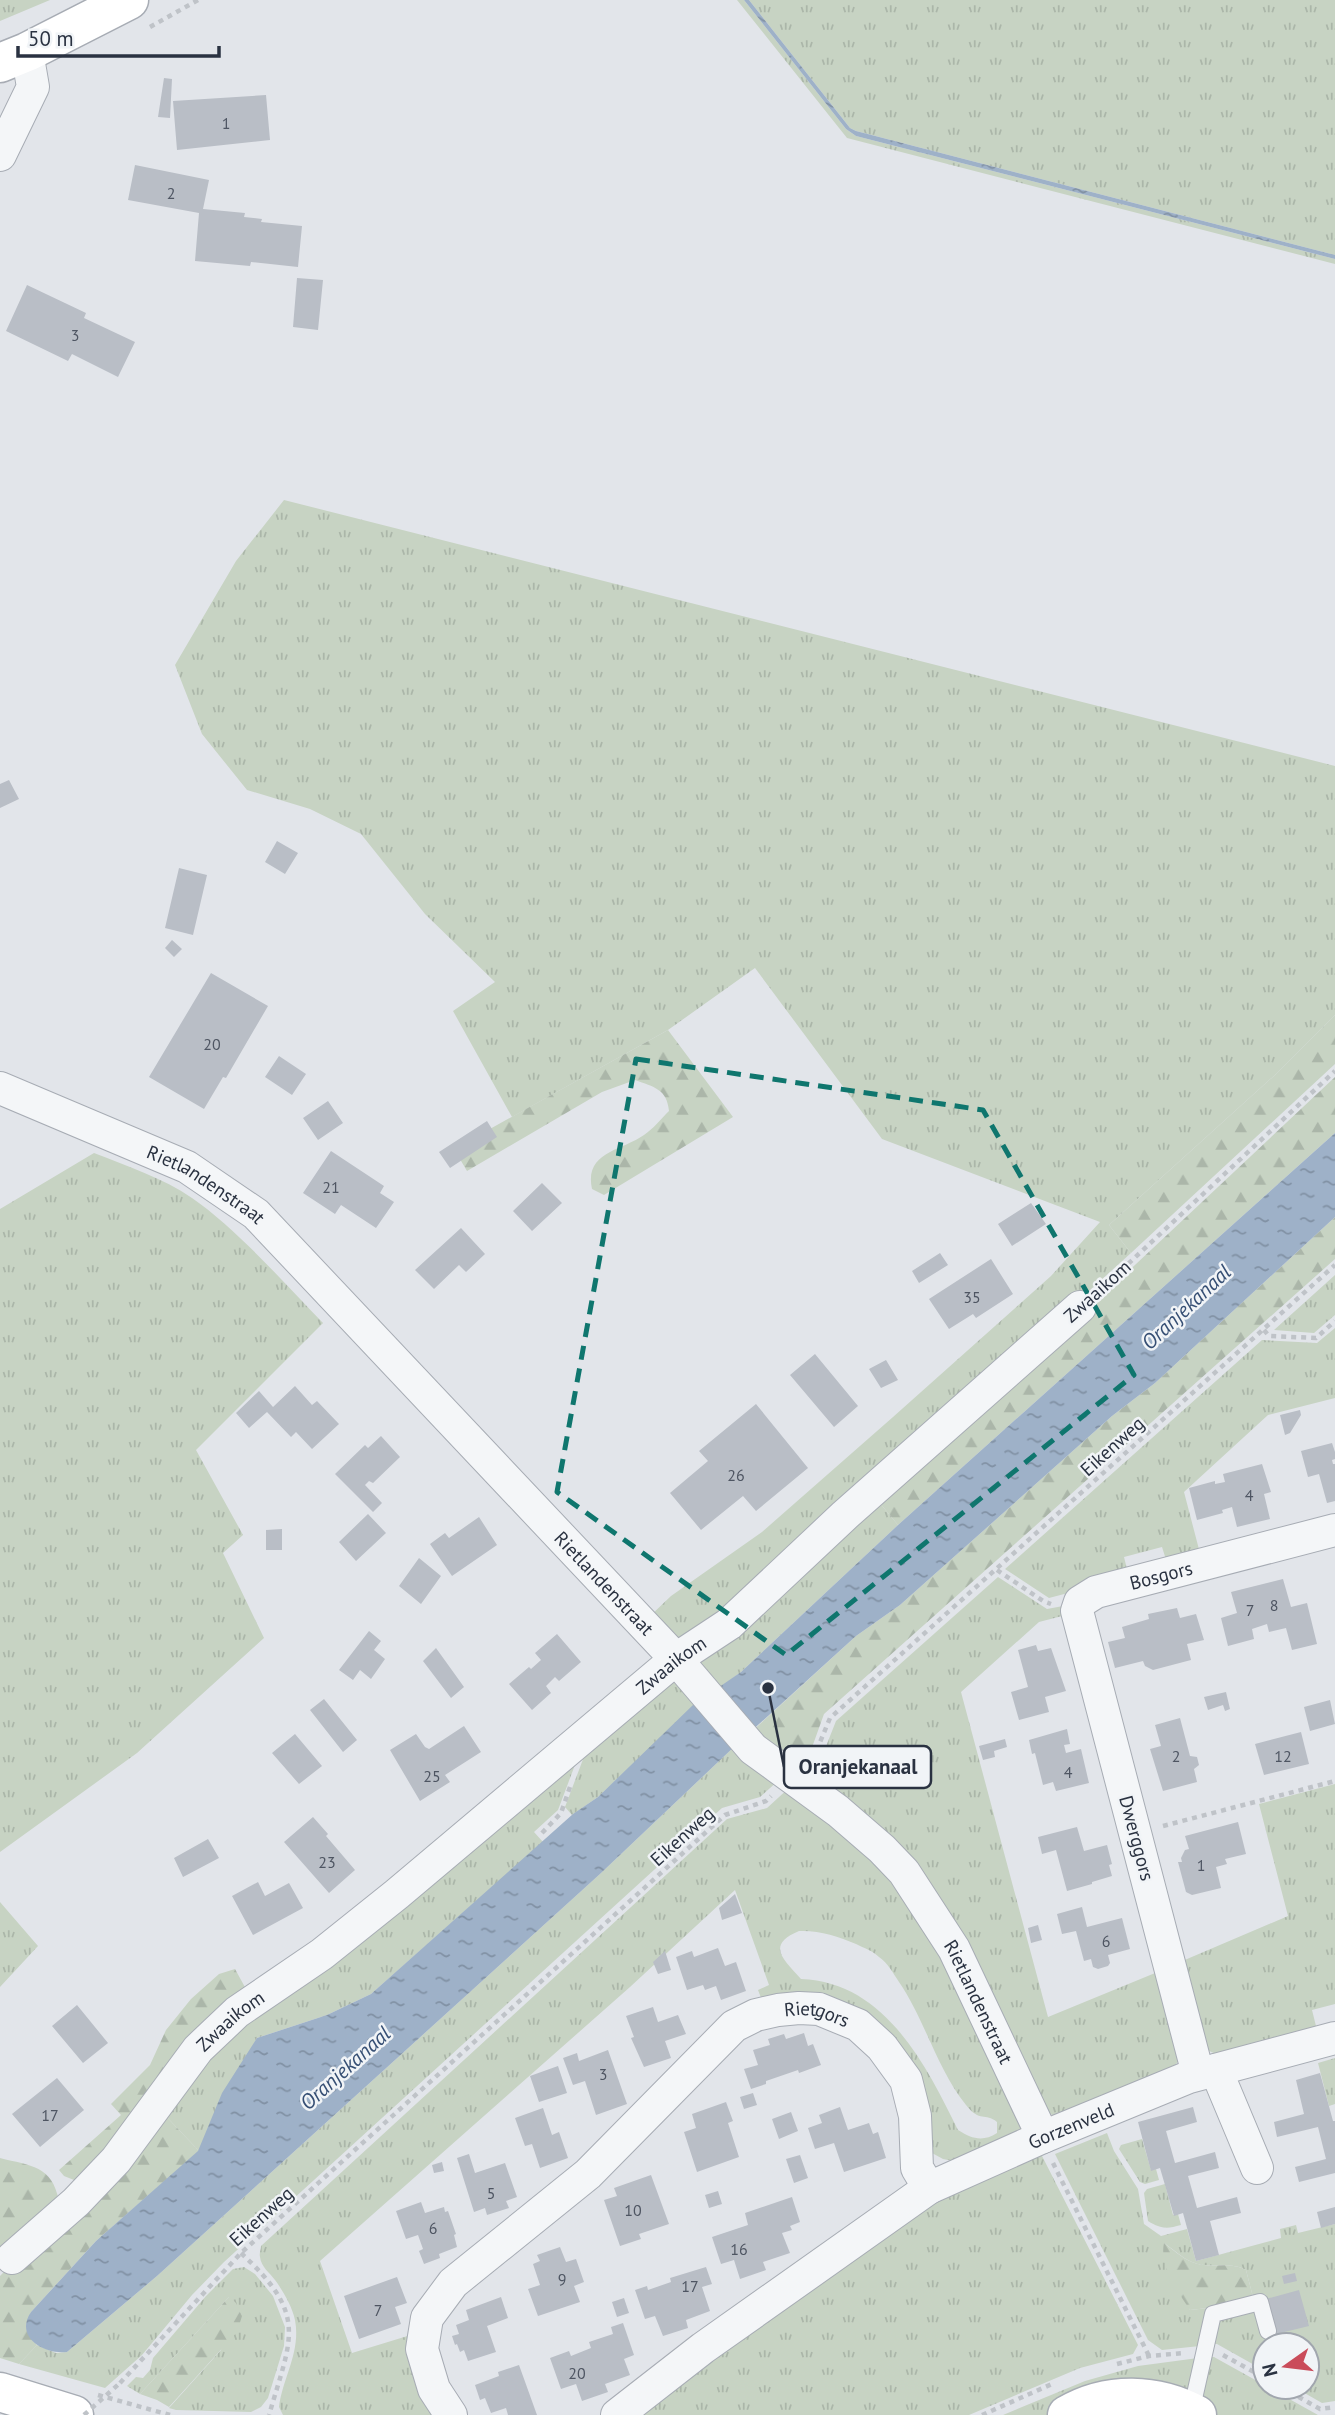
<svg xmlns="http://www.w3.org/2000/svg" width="1335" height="2415" font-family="'PT Sans',sans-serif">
	<defs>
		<pattern id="grass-tufts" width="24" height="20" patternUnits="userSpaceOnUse" patternTransform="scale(1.75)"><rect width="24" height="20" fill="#c7d3c3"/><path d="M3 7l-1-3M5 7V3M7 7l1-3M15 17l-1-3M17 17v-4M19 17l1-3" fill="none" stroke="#abb6a9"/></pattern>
		<pattern id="forest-firs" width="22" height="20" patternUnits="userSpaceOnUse" patternTransform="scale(1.75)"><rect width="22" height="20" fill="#c7d3c3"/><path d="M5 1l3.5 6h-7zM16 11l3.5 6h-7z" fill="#abb6a9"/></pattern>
		<pattern id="water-ripples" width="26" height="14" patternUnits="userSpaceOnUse" patternTransform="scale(1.75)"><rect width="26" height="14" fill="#9eb1c8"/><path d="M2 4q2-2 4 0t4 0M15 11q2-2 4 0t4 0" fill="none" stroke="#8191a4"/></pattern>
	</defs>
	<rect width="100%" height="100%" fill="#e2e5ea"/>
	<path fill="url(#grass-tufts)" fill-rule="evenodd" d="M0 0H50L0 21Z
		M737 0H744L846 129 856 136 1335 259V264L847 138Z
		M749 0H1335V255L856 131 850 128Z
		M284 500 1335 766V1015L1276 1074 1109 1225 1131 1253 766 1583 680 1638 671 1636 648 1618 671 1596 762 1532 893 1417 1051 1276 1100 1222 882 1139 755 968 668 1030 512 1117 453 1011 495 982 425 914 361 834 310 809 247 790 202 734 175 665 236 561Z
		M94 1153C127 1166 163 1178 192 1198 237 1229 284 1283 323 1323L196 1450 243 1535 223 1553 264 1638 137 1753 0 1852V1209Z
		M1335 1275V1315L1314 1333 1274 1330Z
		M1335 1328V1398L1268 1415 1184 1492 1201 1557 1168 1566 1162 1547 1124 1557 1129 1577 1049 1598 1005 1569 1262 1340 1317 1343Z
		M874 1496 898 1525 741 1672 713 1693 699 1673V1657Z
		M998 1577 1047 1609 1063 1606 1066 1615 1039 1622 961 1692 1048 2017 1160 1971 1179 2060 1174 2067 1055 2116 1045 2112 983 1987 805 1774 821 1759 836 1721Z
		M678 1681 701 1700 598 1797 572 1815 565 1807 585 1754 665 1683Z
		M736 1745 779 1780 760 1797 722 1808 224 2262 192 2295 142 2355 105 2388 19 2364 37 2345 56 2353 67 2352 157 2276 600 1874Z
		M581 1749 558 1810 534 1832 543 1842 371 1994 327 2015 257 2038 199 2151 161 2111 202 2051Z
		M1335 1784V2004L1312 2010 1317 2030 1218 2055 1207 2050 1180 1962 1288 1916 1259 1804Z
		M790 1787 848 1829 921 1914 1023 2130 953 2161 943 2159 932 2153 892 2044 763 2003 758 1990 769 1985 735 1890 630 1987 320 2261 352 2353 414 2334 438 2415H283L279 2407C283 2377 301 2352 295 2320 292 2306 283 2291 275 2280 270 2273 261 2267 260 2257 259 2253 261 2250 261 2246L727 1819 767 1808ZM799 1931C818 1930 838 1936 856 1944 864 1948 873 1951 879 1957 888 1963 893 1973 899 1982 925 2020 937 2069 966 2105 980 2123 985 2112 997 2122V2133C983 2142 972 2139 958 2130 926 2065 885 1982 801 1979 784 1960 765 1945 799 1931Z
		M0 1902 38 1946 0 1987Z
		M1335 2058V2104L1329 2106 1318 2063Z
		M1107 2133 1114 2151 1138 2189 1144 2224 1161 2236 1187 2229 1196 2261 1281 2238 1280 2229 1296 2225 1298 2233 1335 2224V2401L1322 2403 1294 2387H1307V2345H1265V2371L1217 2344H1213L1218 2318 1257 2308 1264 2337 1276 2334 1265 2294 1253 2297 1246 2270C1228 2260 1210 2270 1192 2262 1182 2258 1173 2249 1164 2243L1190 2310 1208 2308 1200 2346 1162 2350 1148 2340 1055 2154Z
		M1142 2139 1151 2170 1156 2169 1159 2180 1145 2184 1140 2182 1119 2149 1121 2145Z
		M1040 2152 1138 2345 1133 2354 1080 2368 969 2415H637L818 2278 956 2189Z
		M1165 2184 1173 2215 1178 2214 1181 2225C1167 2229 1161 2229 1148 2221L1144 2193 1147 2189Z
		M244 2267 255 2274 273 2296 285 2327 284 2346 268 2398 261 2407 251 2412 176 2410 169 2408 221 2350 229 2297 140 2394 127 2386 136 2377 143 2378 150 2370 153 2358 206 2296 233 2269Z
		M1210 2357H1214L1318 2415H1215L1200 2407Z
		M1198 2358 1188 2403 1048 2415H1003L1085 2381 1138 2366Z"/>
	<path fill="url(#forest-firs)" d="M1335 1015V1064L1131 1253 1109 1225 1276 1074Z
		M668 1030 733 1117 604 1195 592 1189C584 1152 621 1151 644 1135 653 1129 661 1119 669 1111 667 1089 654 1087 635 1080L602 1092 467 1171 454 1149Z
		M1335 1077V1133L898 1525 874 1496 1086 1311Z
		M1335 1217V1259L824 1714 810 1753 795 1766 750 1733 856 1636 900 1605 1112 1416 1155 1383Z
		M235 1969 246 1989 79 2182 64 2176 59 2170 121 2115 111 2104 150 2065 166 2030 191 1999 219 1974Z
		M161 2111 199 2151 96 2241 31 2312C26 2326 26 2334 37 2345L19 2364 0 2358V2276Z
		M0 2158C31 2166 52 2165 59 2201L0 2263Z
		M1164 2243C1172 2249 1182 2258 1192 2262 1210 2270 1228 2260 1246 2270L1253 2297 1208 2308 1190 2310C1178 2292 1159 2265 1164 2243Z
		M229 2297 236 2303 242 2316 237 2332 169 2407 157 2400 140 2394Z"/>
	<path fill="url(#water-ripples)" d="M744 0H749L850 128 856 131 1335 255V259L856 136 846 129Z
		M1335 1133V1217L1155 1383 1112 1416 900 1605 856 1636 736 1745 600 1874 157 2276 67 2352C44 2355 14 2337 31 2312L96 2241 198 2151 222 2093 257 2038 327 2015 371 1994 573 1814 598 1797 693 1705 741 1672 898 1525Z"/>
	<path fill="#b9bec6" d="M164 78 172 79 170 118 158 117Z
		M266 95 270 140 177 150 173 101Z
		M135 165 209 180 203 209 245 213 244 217 262 219 261 222 302 226 298 267 251 262 250 266 195 261 199 213 128 200Z
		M297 278 323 280 318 330 293 327Z
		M27 285 86 313 84 318 135 342 118 377 72 354 68 361 6 331Z
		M9 780 19 799 0 808V784Z
		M277 841 298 853 285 874 265 862Z
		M179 868 207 875 193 935 165 928Z
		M172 940 182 949 174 957 165 948Z
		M211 973 268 1006 226 1078 223 1077 204 1109 149 1077Z
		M279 1056 306 1074 292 1095 265 1077Z
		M328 1101 343 1123 318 1140 303 1118Z
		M487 1121 497 1137 450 1168 439 1152Z
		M331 1151 384 1186 380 1193 394 1202 376 1228 341 1205 335 1214 303 1193Z
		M542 1183 562 1203 532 1231 513 1211Z
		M1031 1203 1046 1224 1012 1246 998 1224Z
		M461 1228 485 1254 466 1272 459 1265 434 1289 415 1270Z
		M940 1253 948 1265 919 1283 912 1271Z
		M991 1259 1013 1294 976 1318 973 1314 949 1329 929 1299Z
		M815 1354 858 1406 834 1427 790 1375Z
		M886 1360 898 1380 881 1388 869 1369Z
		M295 1386 312 1405 317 1401 339 1424 312 1449 296 1432 291 1437 267 1412 249 1428 236 1413 259 1391 273 1407Z
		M756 1404 808 1468 756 1511 743 1496 701 1530 670 1493 708 1461 699 1451Z
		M1300 1410 1301 1415 1290 1433 1285 1435 1280 1415Z
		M381 1436 400 1457 373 1483 369 1481 365 1485 382 1503 373 1512 335 1474 365 1445 368 1448Z
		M1332 1443 1335 1452V1459L1332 1460 1333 1464H1335V1501L1327 1503 1319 1474 1308 1477 1301 1451Z
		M1262 1464 1271 1492 1264 1494 1270 1519 1237 1527 1232 1507 1222 1510 1223 1513 1197 1520 1189 1488 1215 1481V1484L1225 1482 1223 1474Z
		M368 1514 386 1533 356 1561 339 1542Z
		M479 1517 497 1545 452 1576 430 1544 445 1533 449 1538Z
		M282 1529V1550H266V1530Z
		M419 1558 441 1576 421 1604 399 1586Z
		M1283 1579 1291 1607 1307 1603 1317 1644 1292 1650 1286 1628 1269 1632 1267 1624 1252 1629 1254 1639 1228 1646 1221 1618 1237 1613 1231 1592Z
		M1177 1608 1180 1618 1196 1614 1204 1640 1187 1644 1191 1660 1153 1670 1145 1666 1143 1661 1115 1668 1108 1642 1125 1638 1122 1627 1149 1619 1148 1614Z
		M369 1631 381 1641 374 1650 385 1659 371 1679 360 1670 353 1680 339 1670Z
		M557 1634 581 1662 559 1681 555 1677 546 1686 551 1693 532 1710 509 1684 529 1667 531 1669 541 1660 535 1653Z
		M1036 1645 1038 1651 1051 1648 1066 1691 1045 1697 1049 1712 1019 1720 1011 1692 1028 1687 1018 1650Z
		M436 1648 464 1687 451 1698 423 1661Z
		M1226 1692 1230 1709 1225 1711 1223 1705 1208 1710 1204 1697Z
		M324 1699 357 1740 343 1752 310 1710Z
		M1330 1700 1335 1724 1310 1731 1304 1707Z
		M1180 1718 1190 1756 1197 1757 1199 1765 1194 1769 1197 1782 1163 1791 1150 1749 1161 1746 1155 1725Z
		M464 1726 481 1752 445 1775 450 1782 420 1801 390 1750 416 1734 425 1747 429 1749Z
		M1067 1729 1070 1744 1064 1745 1066 1753 1081 1749 1089 1783 1056 1791 1053 1782 1043 1785 1035 1753 1032 1754 1029 1740Z
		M1301 1732 1309 1764 1264 1775 1255 1744Z
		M295 1734 322 1766 299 1784 272 1753Z
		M1005 1739 1007 1747 994 1751 995 1757 983 1760 979 1746Z
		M313 1817 328 1834 326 1836 355 1870 329 1893 284 1842Z
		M1238 1822 1246 1854 1225 1859 1227 1864 1216 1867 1221 1888 1192 1895 1186 1892 1178 1862H1182L1181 1858 1185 1850 1189 1849 1185 1836Z
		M1077 1827 1084 1851 1107 1845 1112 1864 1109 1865 1112 1876 1092 1882V1884L1067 1891 1056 1850 1042 1854 1038 1837Z
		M208 1839 219 1858 183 1877 174 1858Z
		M258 1882 265 1896 289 1883 303 1908 253 1935 232 1896Z
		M735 1894 742 1913 722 1920 719 1908Z
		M1082 1907 1087 1927 1122 1918 1130 1949 1108 1955 1110 1963 1108 1966 1098 1969 1093 1967 1091 1959 1084 1961 1076 1931 1062 1934 1057 1914Z
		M1038 1925 1042 1940 1031 1943 1028 1928Z
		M718 1948 725 1966 736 1962 746 1991 721 2000 716 1986 705 1990 703 1985 687 1990 676 1957 692 1951 694 1957Z
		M665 1951 671 1970 658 1974 653 1962Z
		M77 2005 108 2043 83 2063 52 2026Z
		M653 2007 658 2022 678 2015 686 2034 665 2041 671 2058 644 2067 631 2038 634 2037 626 2016Z
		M804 2033 808 2046 813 2044 821 2065 799 2073 798 2070 766 2081V2084L751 2089 744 2069 758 2065 753 2050 770 2045 768 2039 784 2034 786 2039Z
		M608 2050 627 2104 596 2115 585 2081 573 2085 563 2058 577 2053 579 2061Z
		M558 2066 567 2093 539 2102 530 2076Z
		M1320 2073 1333 2121H1335V2173L1299 2182 1295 2167 1326 2159 1318 2127 1277 2137 1274 2122 1304 2114 1296 2080Z
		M57 2078 84 2110 40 2147 12 2114Z
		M753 2093 757 2105 744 2109 740 2097Z
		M726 2102 733 2121 728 2123 739 2157 697 2172 684 2132 696 2128 692 2114Z
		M840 2107 848 2130 869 2123 873 2134 878 2132 886 2158 844 2172 834 2143 815 2149 808 2128 822 2123 819 2115Z
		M1193 2107 1197 2122 1166 2131 1175 2163 1215 2152 1219 2168 1188 2176 1197 2208 1237 2197 1241 2213 1210 2221 1219 2255 1196 2261 1183 2213 1174 2216 1160 2168 1151 2171 1138 2122Z
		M543 2108 552 2135 559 2132 568 2158 540 2168 532 2144 525 2146 515 2118Z
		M791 2112 798 2131 779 2139 772 2119Z
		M469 2154 475 2173 505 2163 517 2197 506 2201 509 2208 487 2215 485 2208 474 2212 457 2158Z
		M800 2155 808 2178 794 2183 786 2159Z
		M442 2162 444 2171 434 2173 432 2165Z
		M651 2175 669 2224 639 2234 641 2239 620 2246 604 2200 617 2196 614 2188Z
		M718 2191 722 2204 709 2208 705 2195Z
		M792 2197 800 2222 790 2226 792 2230 782 2233 790 2253 763 2262 766 2270 740 2279 734 2260 721 2264 712 2237 748 2225 745 2213Z
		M421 2202 425 2213 444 2207 445 2212 448 2211 456 2234 454 2235 457 2247 439 2254 440 2258 424 2264 419 2251 423 2249 418 2235 406 2239 396 2211Z
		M1335 2207V2224L1321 2228 1317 2212Z
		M560 2247 566 2262 576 2259 584 2282 574 2286 580 2302 538 2316 528 2289 540 2285 533 2264 540 2261 537 2255Z
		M706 2267 712 2284 702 2287 710 2311 686 2320 688 2328 663 2336 655 2316 645 2319 635 2290 647 2286 648 2290 671 2282 670 2278Z
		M1295 2273 1297 2281 1284 2284 1282 2276Z
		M397 2277 407 2303 395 2307 401 2324 359 2339 344 2296Z
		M1299 2290 1309 2326 1276 2334 1266 2299Z
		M501 2297 508 2318 487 2326 496 2352 468 2361 464 2350 460 2352 457 2344 455 2345 452 2336 459 2334 456 2325 469 2320 466 2310Z
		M624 2298 629 2313 617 2317 612 2302Z
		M623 2323 634 2355 624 2359 630 2375 605 2384 608 2392 582 2401 576 2384 561 2389 550 2358 569 2351 571 2356 591 2348 589 2342 613 2334 611 2327Z
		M519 2365 537 2415H508L506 2408 491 2413 485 2398 480 2400 475 2385 499 2376 498 2372Z"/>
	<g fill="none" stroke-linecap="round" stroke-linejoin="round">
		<g stroke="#a7acb4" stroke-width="18">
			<path id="lane" d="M1191 2412 1213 2314 1260 2302 1268 2331"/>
		</g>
		<g stroke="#a7acb4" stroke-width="34">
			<g id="street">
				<path d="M0 155 33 87 27 52"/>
				<path id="s1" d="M0 1088 187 1167 256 1214 676 1659 753 1749 838 1811 882 1849 904 1872 954 1949 1043 2137"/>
				<path d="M1216 2070 1257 2168"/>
				<path id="s2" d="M1198 2074 1077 1611 1080 1602 1096 1592 1335 1530"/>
				<path id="s3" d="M12 2258 76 2202 116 2160 198 2049 237 2012 322 1954 397 1894 676 1659 729 1624 845 1515 1080 1307"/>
				<path id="s4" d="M451 2415 434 2389 422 2349 427 2318 453 2283 588 2174 734 2026 756 2015 778 2010 799 2008 819 2009 858 2025 882 2047 906 2080 915 2116 917 2168 929 2188"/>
				<path id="s5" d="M617 2415 703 2348 929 2188 1043 2137 1189 2077 1335 2038"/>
			</g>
		</g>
		<g stroke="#a7acb4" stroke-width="41">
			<path id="secondary" d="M0 63 27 52 129 0
				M0 2392 74 2415
				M1067 2415C1108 2391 1157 2393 1197 2415"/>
		</g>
		<path stroke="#bfc3c8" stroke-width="4.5" stroke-dasharray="5 5" stroke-linecap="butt" d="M150 27 198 0
			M1099 1291 1335 1071
			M1264 1330 1269 1336 1316 1338 1335 1321
			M997 1570 1043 1601 1051 1604
			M810 1758 816 1752 830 1718 1335 1265
			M1163 1826 1335 1781
			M542 1833 561 1813 570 1787
			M1053 2163 1149 2356
			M241 2253C308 2315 292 2336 269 2415
			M1223 2355 1265 2378
			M1117 2364 1149 2356 1184 2353
			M120 2383 241 2253 725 1815 766 1801 771 1796
			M1281 2387 1320 2409 1335 2407
			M98 2395 170 2415
			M982 2415 1052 2384"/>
		<use href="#lane" stroke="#f4f6f8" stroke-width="16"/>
		<use href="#street" stroke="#f4f6f8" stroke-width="32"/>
		<use href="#secondary" stroke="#fff" stroke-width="38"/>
		<path stroke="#bfc3c8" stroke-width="4.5" stroke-dasharray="5 5" stroke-linecap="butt" d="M84 2415 120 2383"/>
	</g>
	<path fill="none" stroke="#0f766e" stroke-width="5" stroke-dasharray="14 9" stroke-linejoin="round" d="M636 1059 983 1110 1134 1375 786 1655 557 1492Z"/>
	<g text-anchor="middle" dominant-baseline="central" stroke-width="5" stroke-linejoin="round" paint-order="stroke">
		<g font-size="16" fill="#4e5562">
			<text x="226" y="123">1</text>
			<text x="171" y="193">2</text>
			<text x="75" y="335">3</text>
			<text x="212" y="1044">20</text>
			<text x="331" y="1187">21</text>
			<text x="972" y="1297">35</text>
			<text x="736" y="1475">26</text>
			<text x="1249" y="1495">4</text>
			<text x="1274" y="1605">8</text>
			<text x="1250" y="1610">7</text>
			<text x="1176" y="1756">2</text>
			<text x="1283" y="1756">12</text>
			<text x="1068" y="1772">4</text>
			<text x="432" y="1776">25</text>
			<text x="327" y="1862">23</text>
			<text x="1201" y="1865">1</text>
			<text x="1106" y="1941">6</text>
			<text x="603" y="2074">3</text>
			<text x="50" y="2115">17</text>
			<text x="491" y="2193">5</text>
			<text x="633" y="2210">10</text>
			<text x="433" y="2228">6</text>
			<text x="739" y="2249">16</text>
			<text x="562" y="2279">9</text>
			<text x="690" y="2286">17</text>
			<text x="378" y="2310">7</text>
			<text x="577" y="2373">20</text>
		</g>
		<g font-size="19" fill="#2a3241" stroke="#f1f4f7">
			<text stroke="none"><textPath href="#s1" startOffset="228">Rietlandenstraat</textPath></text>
			<text transform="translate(1097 1291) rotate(-42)">Zwaaikom</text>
			<text transform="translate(1112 1446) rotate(-42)">Eikenweg</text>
			<text stroke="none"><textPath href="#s2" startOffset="574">Bosgors</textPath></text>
			<text stroke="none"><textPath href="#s1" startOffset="794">Rietlandenstraat</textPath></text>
			<text stroke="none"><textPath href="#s3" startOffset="891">Zwaaikom</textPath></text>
			<text transform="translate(682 1836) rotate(-42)">Eikenweg</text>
			<text transform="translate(1137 1838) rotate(75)">Dwerggors</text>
			<text stroke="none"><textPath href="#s1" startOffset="1362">Rietlandenstraat</textPath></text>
			<text stroke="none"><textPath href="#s4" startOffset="616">Rietgors</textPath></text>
			<text stroke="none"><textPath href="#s3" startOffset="324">Zwaaikom</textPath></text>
			<text stroke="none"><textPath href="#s5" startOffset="541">Gorzenveld</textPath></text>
			<text transform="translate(261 2216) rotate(-42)">Eikenweg</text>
		</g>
		<g font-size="21" font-style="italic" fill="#364f74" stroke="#f1f4f7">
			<text transform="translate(1186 1307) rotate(-43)">Oranjekanaal</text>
			<text transform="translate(345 2068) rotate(-42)">Oranjekanaal</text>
		</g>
	</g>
	<path fill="none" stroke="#2a3241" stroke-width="2.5" d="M768 1688L784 1767"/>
	<circle fill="#2a3241" stroke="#f1f4f7" stroke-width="2.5" cx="768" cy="1688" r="7"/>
	<rect fill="#f1f4f7" stroke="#2a3241" stroke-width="2.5" x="784" y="1746" width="147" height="42" rx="7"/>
	<g font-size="21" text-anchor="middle" font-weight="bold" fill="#2a3241">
		<text x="858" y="1774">Oranjekanaal</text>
	</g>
	<g transform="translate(1286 2366) rotate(256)"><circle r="33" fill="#f1f4f7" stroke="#a1a6ae" stroke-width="2"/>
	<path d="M0-5L12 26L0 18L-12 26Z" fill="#ca4c5a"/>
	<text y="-10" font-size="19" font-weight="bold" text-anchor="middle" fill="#2a3241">N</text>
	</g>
	<path d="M18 46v10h201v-10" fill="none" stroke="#2a3241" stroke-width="3.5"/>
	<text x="28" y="46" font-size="21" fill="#2a3241" stroke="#f1f4f7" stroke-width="5" paint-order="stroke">50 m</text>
</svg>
